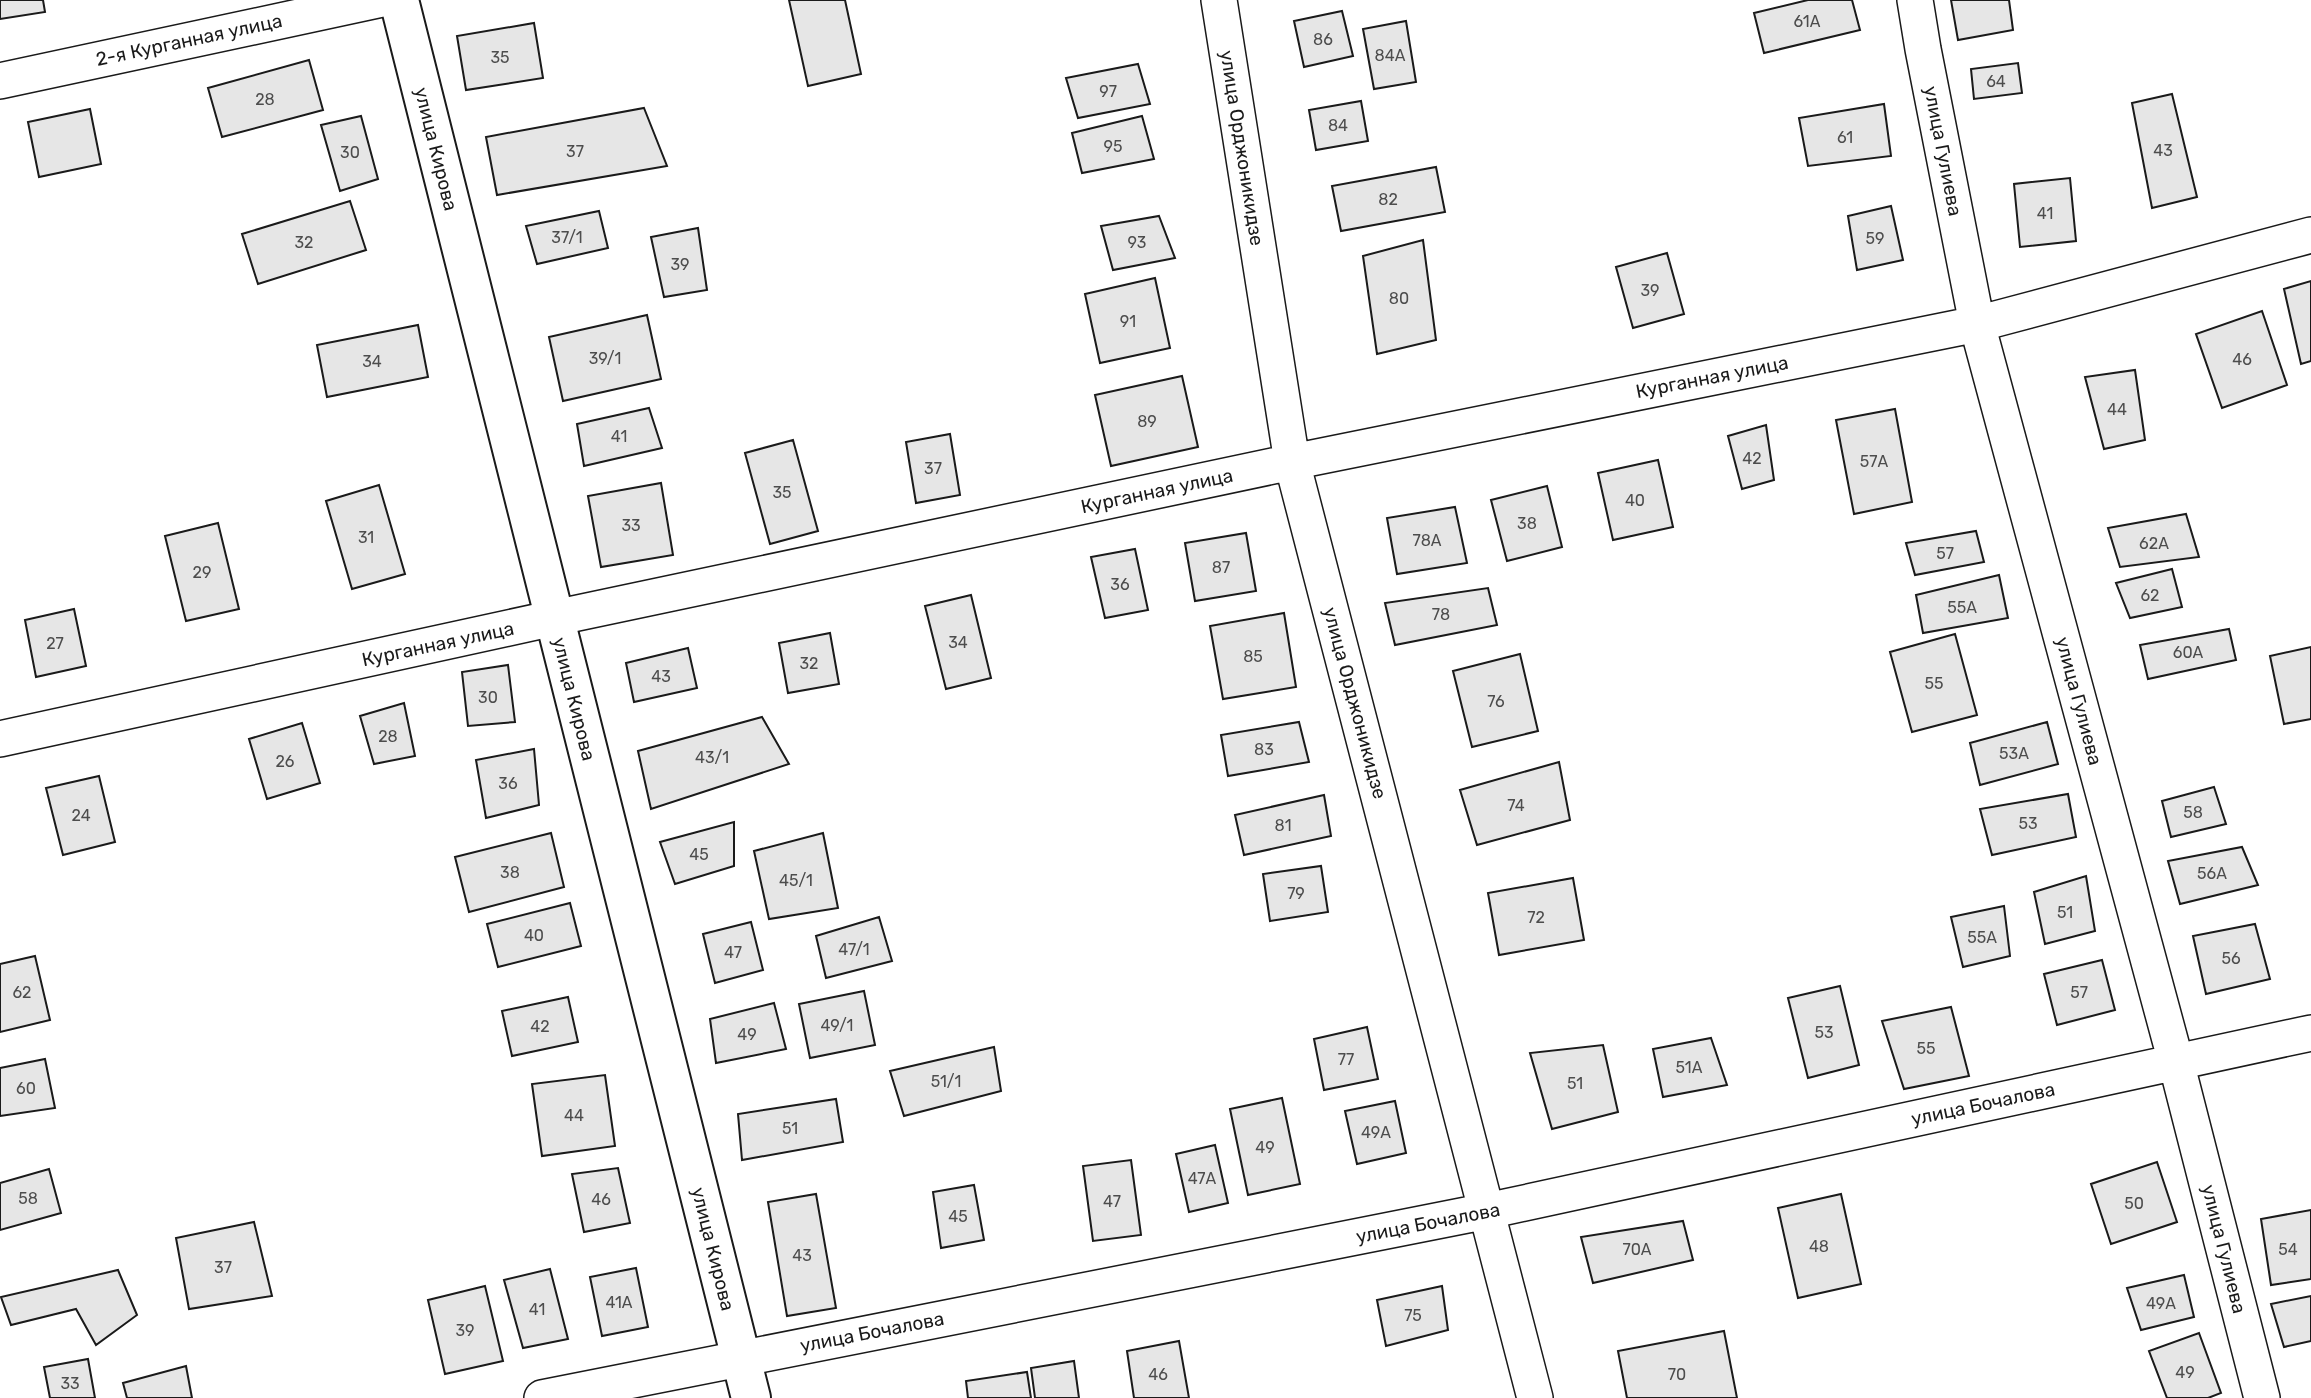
<svg xmlns="http://www.w3.org/2000/svg" width="2311" height="1398" font-family="Rubik,sans-serif">
	<rect width="100%" height="100%" fill="#fff"/>
	<path fill="#e6e6e6" stroke="#1a1a1a" stroke-width="2" d="M0 0H43L45 12 0 19Z
		M789 0H845L861 74 808 86Z
		M1808 0H1852L1860 30 1764 53 1754 13Z
		M1951 0H2009L2013 30 1958 40Z
		M1342 11 1353 56 1304 67 1294 21Z
		M1406 21 1416 82 1374 89 1363 29Z
		M534 23 543 78 466 90 457 36Z
		M309 60 323 110 222 137 208 88Z
		M2018 63 2022 93 1974 99 1971 69Z
		M1138 64 1150 104 1078 118 1066 78Z
		M2172 94 2197 197 2152 208 2132 103Z
		M1361 101 1368 141 1316 150 1309 110Z
		M1884 104 1891 156 1808 166 1799 118Z
		M644 108 667 166 497 195 486 137Z
		M90 109 101 164 39 177 28 122Z
		M361 116 378 179 340 191 321 125Z
		M1142 116 1154 159 1082 173 1072 133Z
		M1436 167 1445 212 1341 231 1332 186Z
		M2070 178 2076 241 2020 247 2014 184Z
		M350 201 366 250 258 284 242 234Z
		M1891 206 1903 260 1857 270 1848 216Z
		M599 211 608 248 537 264 526 226Z
		M1159 216 1175 258 1113 270 1101 226Z
		M698 228 707 290 664 297 651 237Z
		M1423 240 1436 340 1377 354 1363 256Z
		M1667 253 1684 314 1633 328 1616 267Z
		M1155 278 1170 348 1100 363 1085 294Z
		M2311 281V361L2301 364 2284 289Z
		M2262 311 2287 385 2222 408 2196 334Z
		M647 315 661 379 563 401 549 337Z
		M418 325 428 377 327 397 317 345Z
		M2135 370 2145 440 2104 449 2085 377Z
		M1182 376 1198 447 1111 466 1095 395Z
		M649 408 662 448 584 466 577 424Z
		M1895 409 1912 502 1854 514 1836 420Z
		M1766 425 1774 480 1742 489 1728 436Z
		M950 434 960 495 916 503 906 442Z
		M793 440 818 531 770 544 745 453Z
		M1658 460 1673 527 1613 540 1598 473Z
		M661 483 673 555 601 567 588 496Z
		M379 485 405 574 352 589 326 501Z
		M1547 486 1562 547 1507 561 1491 500Z
		M1455 507 1467 563 1397 574 1387 518Z
		M2186 514 2199 557 2120 567 2108 528Z
		M218 523 239 609 186 621 165 536Z
		M1976 531 1984 562 1915 575 1906 543Z
		M1246 533 1256 591 1195 601 1185 543Z
		M1135 549 1148 610 1105 618 1091 557Z
		M2172 569 2182 607 2130 618 2116 583Z
		M1999 575 2008 618 1923 633 1916 595Z
		M1488 588 1497 625 1395 645 1385 603Z
		M971 595 991 678 946 689 925 606Z
		M74 609 86 666 36 677 25 620Z
		M1284 613 1296 687 1223 699 1210 626Z
		M2229 629 2236 660 2148 679 2140 645Z
		M830 633 839 684 788 693 779 643Z
		M1955 634 1977 715 1912 732 1890 652Z
		M2311 647V719L2284 724 2270 656Z
		M688 648 697 688 634 702 626 663Z
		M1520 654 1538 731 1472 747 1453 671Z
		M508 665 515 722 468 726 462 672Z
		M404 703 415 756 374 764 360 716Z
		M762 717 789 764 651 809 638 751Z
		M1299 722 1309 762 1228 776 1221 735Z
		M2047 722 2058 764 1980 785 1970 743Z
		M302 723 320 783 267 799 249 739Z
		M534 749 539 805 486 818 476 760Z
		M1559 762 1570 820 1477 845 1460 790Z
		M99 776 115 842 63 855 46 788Z
		M2214 787 2226 824 2171 837 2162 801Z
		M2068 794 2076 837 1992 855 1980 809Z
		M1324 795 1331 836 1244 855 1235 815Z
		M734 822V866L675 884 660 842Z
		M551 833 564 887 469 912 455 857Z
		M823 833 838 908 769 919 754 851Z
		M2242 847 2258 885 2180 904 2168 861Z
		M1321 866 1328 912 1270 921 1263 874Z
		M2086 876 2095 931 2045 944 2034 892Z
		M1573 878 1584 940 1499 955 1488 893Z
		M570 903 581 946 498 967 487 924Z
		M2004 906 2010 956 1963 967 1951 917Z
		M879 917 892 961 826 978 816 936Z
		M751 922 763 970 715 983 703 934Z
		M2255 924 2270 979 2206 994 2193 936Z
		M35 956 50 1020 0 1032V964Z
		M2102 960 2115 1010 2057 1025 2044 974Z
		M1840 986 1859 1065 1808 1078 1788 998Z
		M864 991 875 1045 810 1058 799 1004Z
		M568 997 578 1042 512 1056 502 1011Z
		M774 1003 786 1049 716 1063 710 1019Z
		M1951 1007 1969 1076 1904 1089 1882 1021Z
		M1367 1027 1378 1079 1324 1090 1314 1039Z
		M1711 1038 1727 1085 1663 1097 1653 1049Z
		M1603 1045 1618 1112 1552 1129 1530 1053Z
		M994 1047 1001 1091 904 1116 890 1071Z
		M45 1059 55 1108 0 1116V1068Z
		M605 1075 615 1146 542 1156 532 1084Z
		M1282 1098 1300 1184 1248 1195 1230 1109Z
		M836 1099 843 1142 742 1160 738 1114Z
		M1395 1101 1406 1153 1357 1164 1345 1111Z
		M1215 1145 1228 1203 1189 1212 1176 1154Z
		M1131 1160 1141 1235 1093 1241 1083 1166Z
		M2157 1162 2177 1222 2111 1244 2091 1184Z
		M618 1168 630 1223 584 1232 572 1174Z
		M49 1169 61 1213 0 1230V1183Z
		M974 1185 984 1240 941 1248 933 1192Z
		M816 1194 836 1308 787 1316 768 1202Z
		M1841 1194 1861 1284 1798 1298 1778 1208Z
		M2311 1210V1279L2271 1285 2261 1219Z
		M1683 1221 1693 1260 1593 1283 1581 1237Z
		M254 1222 272 1296 189 1309 176 1238Z
		M636 1268 648 1327 602 1336 590 1277Z
		M550 1269 568 1339 523 1348 504 1280Z
		M118 1270 137 1315 96 1345 76 1309 11 1325 1 1297Z
		M2184 1275 2194 1317 2141 1330 2127 1288Z
		M485 1286 503 1361 445 1374 428 1300Z
		M1442 1286 1448 1330 1386 1346 1377 1300Z
		M2311 1296V1341L2284 1347 2271 1304Z
		M1724 1331 1737 1398H1627L1618 1351Z
		M2199 1333 2221 1393 2208 1398H2167L2149 1351Z
		M1179 1341 1189 1398H1134L1127 1351Z
		M88 1359 95 1398H50L44 1367Z
		M1074 1361 1079 1398H1035L1031 1368Z
		M186 1366 192 1398H127L123 1383Z
		M1027 1372 1031 1398H968L966 1381Z"/>
	<g fill="none" stroke-linecap="round" stroke-linejoin="round">
		<g stroke="#1a1a1a" stroke-width="38">
			<path id="minor" d="M1219 0 1292 462 1535 1398
				M1915 0 1923 49 1977 324 2176 1062 2262 1398
				M0 81 378 0
				M0 739 554 618 1292 462 1977 324 2311 235
				M542 1398 1487 1211 2311 1033"/>
		</g>
		<g stroke="#1a1a1a" stroke-width="42">
			<path id="tertiary" d="M399 0 751 1398"/>
		</g>
		<use href="#minor" stroke="#fff" stroke-width="35"/>
		<use href="#tertiary" stroke="#fff" stroke-width="38"/>
	</g>
	<g text-anchor="middle" dominant-baseline="central" stroke-width="5" stroke-linejoin="round" paint-order="stroke">
		<g font-size="16" fill="#4d4d4d">
			<text x="1807" y="21">61А</text>
			<text x="1323" y="39">86</text>
			<text x="1390" y="55">84А</text>
			<text x="500" y="57">35</text>
			<text x="1996" y="81">64</text>
			<text x="1108" y="91">97</text>
			<text x="265" y="99">28</text>
			<text x="1338" y="125">84</text>
			<text x="1845" y="137">61</text>
			<text x="1113" y="146">95</text>
			<text x="2163" y="150">43</text>
			<text x="575" y="151">37</text>
			<text x="350" y="152">30</text>
			<text x="1388" y="199">82</text>
			<text x="2045" y="213">41</text>
			<text x="567" y="237">37/1</text>
			<text x="1875" y="238">59</text>
			<text x="304" y="242">32</text>
			<text x="1137" y="242">93</text>
			<text x="680" y="264">39</text>
			<text x="1650" y="290">39</text>
			<text x="1399" y="298">80</text>
			<text x="1128" y="321">91</text>
			<text x="605" y="358">39/1</text>
			<text x="2242" y="359">46</text>
			<text x="372" y="361">34</text>
			<text x="2117" y="409">44</text>
			<text x="1147" y="421">89</text>
			<text x="619" y="436">41</text>
			<text x="1752" y="458">42</text>
			<text x="1874" y="461">57А</text>
			<text x="933" y="468">37</text>
			<text x="782" y="492">35</text>
			<text x="1635" y="500">40</text>
			<text x="1527" y="523">38</text>
			<text x="631" y="525">33</text>
			<text x="366" y="537">31</text>
			<text x="1427" y="540">78А</text>
			<text x="2154" y="543">62А</text>
			<text x="1945" y="553">57</text>
			<text x="1221" y="567">87</text>
			<text x="202" y="572">29</text>
			<text x="1120" y="584">36</text>
			<text x="2150" y="595">62</text>
			<text x="1962" y="607">55А</text>
			<text x="1441" y="614">78</text>
			<text x="958" y="642">34</text>
			<text x="55" y="643">27</text>
			<text x="2188" y="652">60А</text>
			<text x="1253" y="656">85</text>
			<text x="809" y="663">32</text>
			<text x="661" y="676">43</text>
			<text x="1934" y="683">55</text>
			<text x="488" y="697">30</text>
			<text x="1496" y="701">76</text>
			<text x="388" y="736">28</text>
			<text x="1264" y="749">83</text>
			<text x="2014" y="753">53А</text>
			<text x="712" y="757">43/1</text>
			<text x="285" y="761">26</text>
			<text x="508" y="783">36</text>
			<text x="1516" y="805">74</text>
			<text x="2193" y="812">58</text>
			<text x="81" y="815">24</text>
			<text x="2028" y="823">53</text>
			<text x="1283" y="825">81</text>
			<text x="699" y="854">45</text>
			<text x="510" y="872">38</text>
			<text x="2212" y="873">56А</text>
			<text x="796" y="880">45/1</text>
			<text x="1296" y="893">79</text>
			<text x="2065" y="912">51</text>
			<text x="1536" y="917">72</text>
			<text x="534" y="935">40</text>
			<text x="1982" y="937">55А</text>
			<text x="854" y="949">47/1</text>
			<text x="733" y="952">47</text>
			<text x="2231" y="958">56</text>
			<text x="22" y="992">62</text>
			<text x="2079" y="992">57</text>
			<text x="837" y="1025">49/1</text>
			<text x="540" y="1026">42</text>
			<text x="1824" y="1032">53</text>
			<text x="747" y="1034">49</text>
			<text x="1926" y="1048">55</text>
			<text x="1346" y="1059">77</text>
			<text x="1689" y="1067">51А</text>
			<text x="946" y="1081">51/1</text>
			<text x="1575" y="1083">51</text>
			<text x="26" y="1088">60</text>
			<text x="574" y="1115">44</text>
			<text x="790" y="1128">51</text>
			<text x="1376" y="1132">49А</text>
			<text x="1265" y="1147">49</text>
			<text x="1202" y="1178">47А</text>
			<text x="28" y="1198">58</text>
			<text x="601" y="1199">46</text>
			<text x="1112" y="1201">47</text>
			<text x="2134" y="1203">50</text>
			<text x="958" y="1216">45</text>
			<text x="1819" y="1246">48</text>
			<text x="1637" y="1249">70А</text>
			<text x="2288" y="1249">54</text>
			<text x="802" y="1255">43</text>
			<text x="223" y="1267">37</text>
			<text x="619" y="1302">41А</text>
			<text x="2161" y="1303">49А</text>
			<text x="537" y="1309">41</text>
			<text x="1413" y="1315">75</text>
			<text x="465" y="1330">39</text>
			<text x="2185" y="1372">49</text>
			<text x="1158" y="1374">46</text>
			<text x="1677" y="1374">70</text>
			<text x="70" y="1383">33</text>
		</g>
		<g font-size="19" fill="#1a1a1a" stroke="#fff">
			<text transform="translate(189 40) rotate(-12)">2-я Курганная улица</text>
			<text transform="translate(1242 148) rotate(81)">улица Орджоникидзе</text>
			<text transform="translate(436 149) rotate(76)">улица Кирова</text>
			<text transform="translate(1943 151) rotate(79)">улица Гулиева</text>
			<text transform="translate(1712 377) rotate(-11)">Курганная улица</text>
			<text transform="translate(1157 491) rotate(-12)">Курганная улица</text>
			<text transform="translate(438 644) rotate(-12)">Курганная улица</text>
			<text transform="translate(574 699) rotate(76)">улица Кирова</text>
			<text transform="translate(2079 701) rotate(75)">улица Гулиева</text>
			<text transform="translate(1355 703) rotate(75)">улица Орджоникидзе</text>
			<text transform="translate(1983 1104) rotate(-12)">улица Бочалова</text>
			<text transform="translate(1428 1223) rotate(-11)">улица Бочалова</text>
			<text transform="translate(713 1249) rotate(76)">улица Кирова</text>
			<text transform="translate(2224 1249) rotate(76)">улица Гулиева</text>
			<text transform="translate(872 1332) rotate(-11)">улица Бочалова</text>
		</g>
	</g>
</svg>
